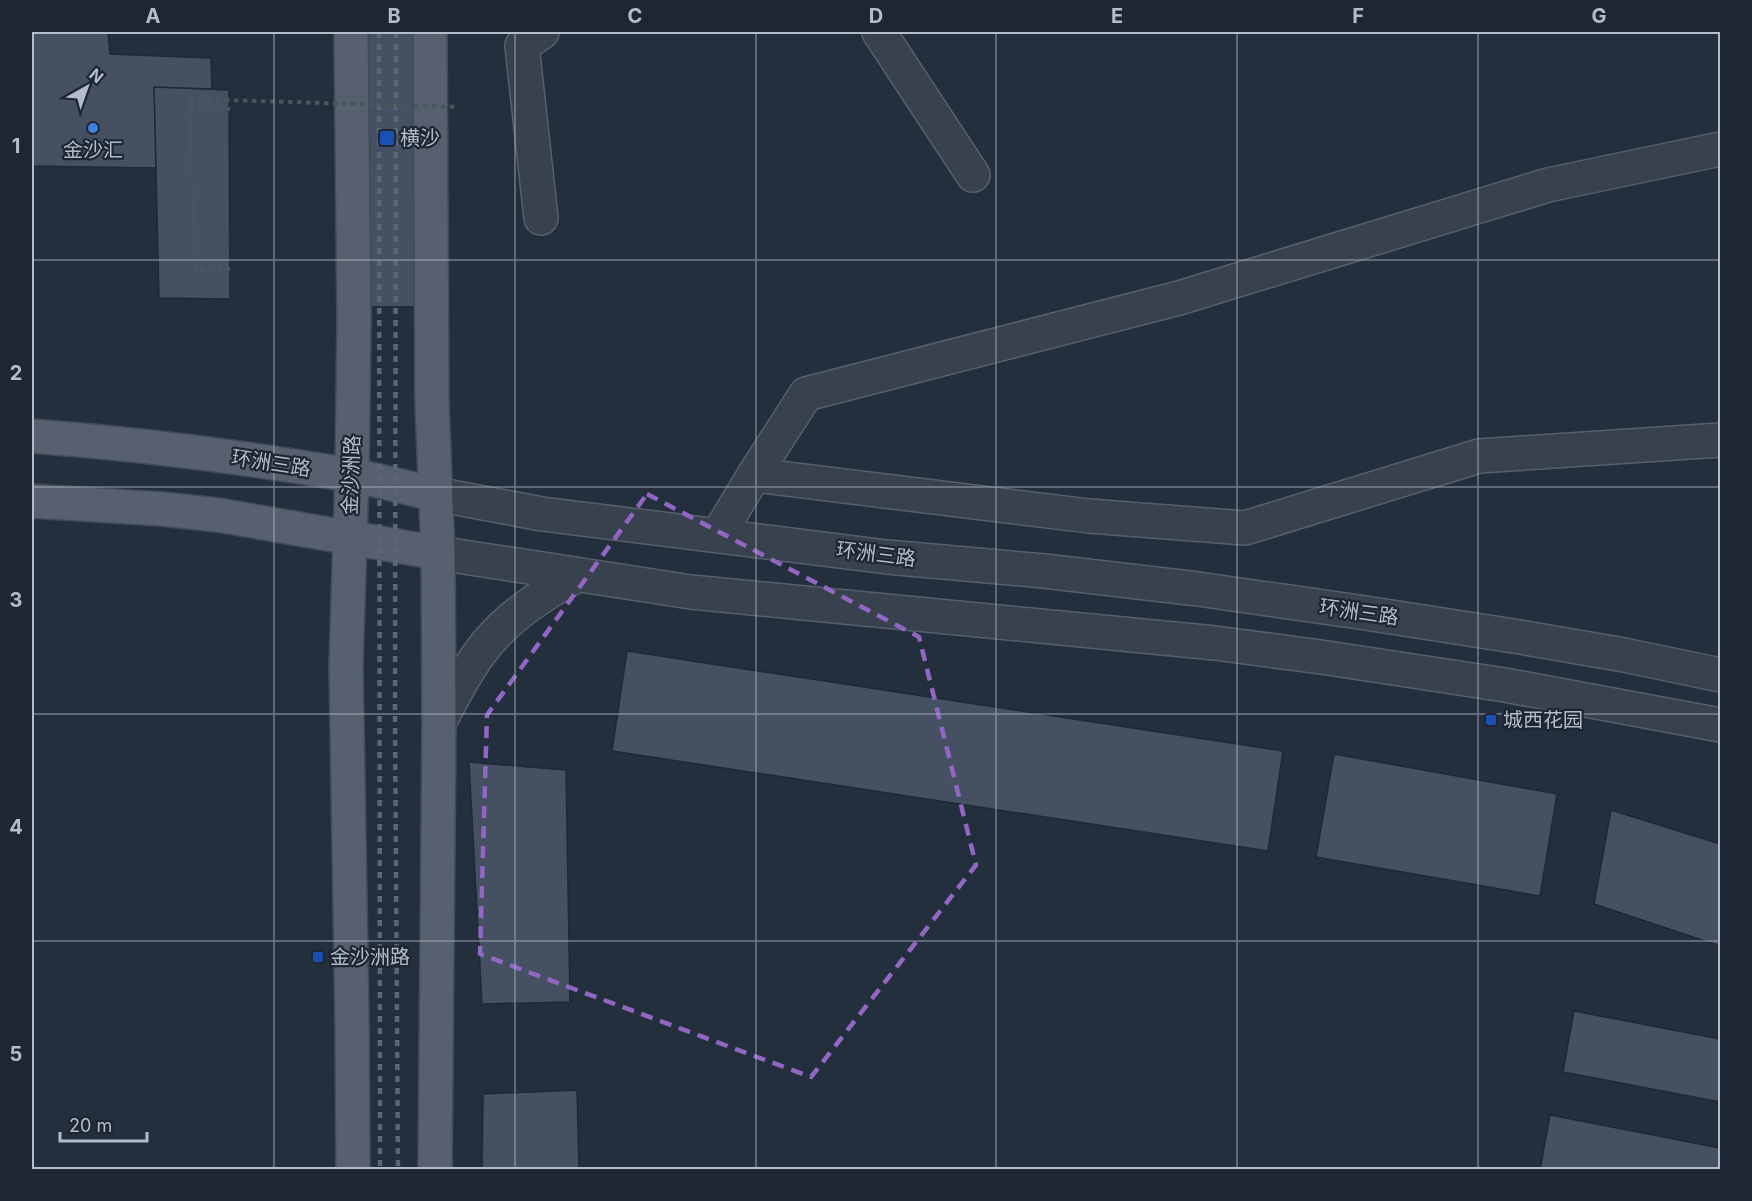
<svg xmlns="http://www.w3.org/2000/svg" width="1752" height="1201" font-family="Inter,'Noto Sans SC',sans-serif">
	<rect width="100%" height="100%" fill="#242f3e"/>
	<path fill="#455162" stroke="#1f2835" stroke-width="1.5" d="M32 32H108L110 54 211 58 212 89 154 87 156 168 32 166Z
		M354 32H421V307H354Z
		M154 87 229 90 230 299 159 298Z
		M627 651 1283 751 1268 851 612 751Z
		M1334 754 1557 794 1540 896 1316 857Z
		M469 762 566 770 570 1002 482 1004Z
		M1611 810 1720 844V946L1594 904Z
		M1574 1011 1720 1039V1102L1563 1072Z
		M577 1090 579 1170H482L483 1094Z
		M1550 1115 1720 1148V1170H1540Z"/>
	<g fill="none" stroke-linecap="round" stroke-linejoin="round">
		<g stroke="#565f6c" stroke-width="36">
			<path id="minor" d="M879 32 973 175
				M541 218 522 46 542 32
				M754 475 1089 516 1245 528 1479 456 1720 440
				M435 494 542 514 887 557 1044 571 1198 589 1359 612 1520 637 1624 655 1720 675
				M718 535 754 475 806 394 1179 298 1548 185 1720 149
				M438 553 691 592 1215 643 1321 657 1505 685 1720 725
				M439 723C453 697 466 670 485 646 509 616 543 594 577 575"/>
		</g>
		<g stroke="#414a57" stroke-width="36">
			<path id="major" d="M351 32 354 320 352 476 346 665 352 1021 353 1170
				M430 32 432 403 438 553 439 723 435 1170
				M32 436C138 444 244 457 350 475 378 480 407 488 435 494
				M32 501 162 509 218 515 438 553"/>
		</g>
		<path stroke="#44595c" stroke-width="4" stroke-dasharray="4.5 4.5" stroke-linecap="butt" d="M230 109 189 108 196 270 230 269"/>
		<use href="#minor" stroke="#38414e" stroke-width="33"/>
		<use href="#major" stroke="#56606e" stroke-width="33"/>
		<path stroke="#5a6575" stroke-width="4.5" stroke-dasharray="6 6" stroke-linecap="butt" d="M379 32 380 1170
			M396 32 395 719 398 1170"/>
		<path stroke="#44595c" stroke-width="4" stroke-dasharray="4.5 4.5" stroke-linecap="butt" d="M189 108V99L459 107"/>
	</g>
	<path fill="none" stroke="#9266c3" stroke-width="4.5" stroke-dasharray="12 8" stroke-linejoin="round" d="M647 494 919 637 976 865 811 1077 480 954 487 715Z"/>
	<path fill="none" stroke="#b4bcc9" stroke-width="1.5" stroke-opacity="0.55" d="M274 32V1170M515 32V1170M756 32V1170M996 32V1170M1237 32V1170M1478 32V1170M32 260H1720M32 487H1720M32 714H1720M32 941H1720"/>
	<circle fill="#3f7fe0" stroke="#1d2633" stroke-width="2" cx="93" cy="128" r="6"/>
	<g fill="#1a4fb4" stroke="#1d2633" stroke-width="2">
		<rect x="379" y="130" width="16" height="16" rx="3"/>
		<rect x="1485" y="714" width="12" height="12" rx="3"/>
		<rect x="312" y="951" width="12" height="12" rx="3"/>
	</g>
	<g text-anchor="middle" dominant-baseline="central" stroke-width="4.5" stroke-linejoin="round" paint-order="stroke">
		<g font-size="20" fill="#b4bcc9" stroke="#1d2633" text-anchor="start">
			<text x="400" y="138">横沙</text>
			<text x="93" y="150" text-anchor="middle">金沙汇</text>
			<text x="1503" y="720">城西花园</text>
			<text x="330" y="957">金沙洲路</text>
		</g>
		<g font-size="20" fill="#b4bcc9" stroke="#1d2633">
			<text transform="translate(271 463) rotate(9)">环洲三路</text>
			<text transform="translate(351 475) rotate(-88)">金沙洲路</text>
			<text transform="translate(876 554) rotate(7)">环洲三路</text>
			<text transform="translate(1359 612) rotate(8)">环洲三路</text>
		</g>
	</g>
	<rect width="1752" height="1201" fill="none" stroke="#1d2633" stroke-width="66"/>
	<g transform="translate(87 87) rotate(40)" stroke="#1d2633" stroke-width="4.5" paint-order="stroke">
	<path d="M0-4.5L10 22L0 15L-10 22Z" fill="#b4bcc9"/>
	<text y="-9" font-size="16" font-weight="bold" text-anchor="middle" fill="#b4bcc9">N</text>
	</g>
	<path d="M60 1132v9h87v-9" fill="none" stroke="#b4bcc9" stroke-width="3"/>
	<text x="69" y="1132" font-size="18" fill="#b4bcc9" stroke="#1d2633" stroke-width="4.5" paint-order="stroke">20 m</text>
	<rect x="33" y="33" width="1686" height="1135" fill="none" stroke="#b4bcc9" stroke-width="2"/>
	<g font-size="20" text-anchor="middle" font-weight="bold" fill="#b4bcc9">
		<text x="153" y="23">A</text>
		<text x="394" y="23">B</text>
		<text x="635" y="23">C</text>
		<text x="876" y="23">D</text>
		<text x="1117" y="23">E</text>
		<text x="1358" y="23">F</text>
		<text x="1599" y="23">G</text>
		<text x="16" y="153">1</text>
		<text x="16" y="380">2</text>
		<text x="16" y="607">3</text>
		<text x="16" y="834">4</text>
		<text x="16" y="1061">5</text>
	</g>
</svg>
